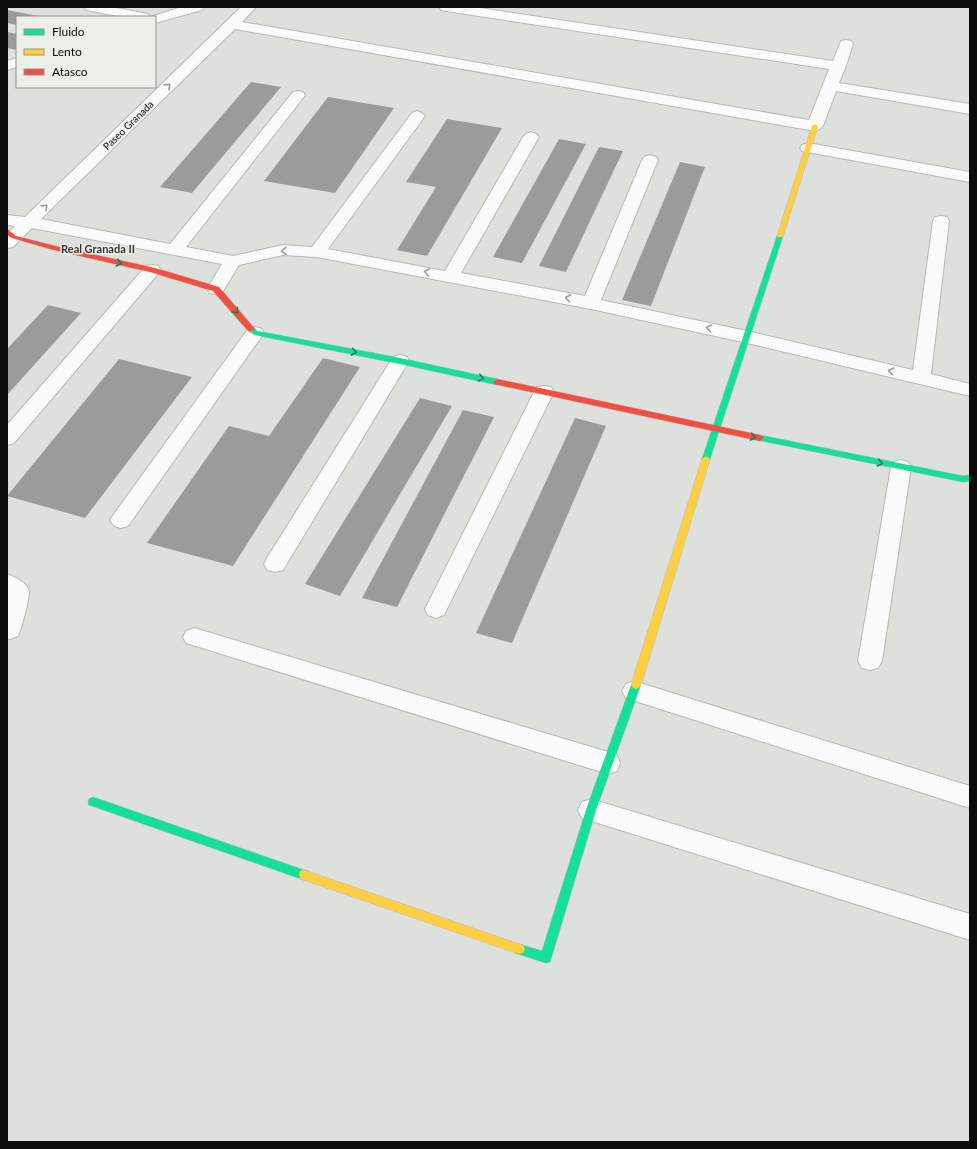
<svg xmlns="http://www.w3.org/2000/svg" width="977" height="1149" font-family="Lato,sans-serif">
	<rect width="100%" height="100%" fill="#dee0dc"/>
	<path fill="#9b9c9a" d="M7 10 38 16V17H17V25L7 23Z
		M7 32 17 34V50L7 48Z
		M251 82 281 87 192 193 160 187Z
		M328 97 394 108 335 193 264 181Z
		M447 119 502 128 427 256 397 250 436 187 406 182Z
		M559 139 586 144 522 263 493 257Z
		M599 147 623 151 566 272 539 266Z
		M680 162 705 167 651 306 622 300Z
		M48 305 81 313 7 395V349Z
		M323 358 360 367 233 566 147 543 229 426 269 436Z
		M119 359 192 377 85 518 7 496Z
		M420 398 452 406 340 596 305 584Z
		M463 410 494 417 397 607 362 598Z
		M575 418 606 426 512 643 476 633Z"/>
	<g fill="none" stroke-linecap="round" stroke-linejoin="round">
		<g stroke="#b8b8b6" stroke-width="2">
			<path id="street" d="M84 7H112L148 14 150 17 182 7H204L202 10 155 23V17H122L86 10Z
				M241 7H256L242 22 809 120 829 69 446 11 441 10 439 7H473L833 61 841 41 846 40 851 41 853 44 846 66 839 83 970 104V114L836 91 823 126 820 129 815 131 235 29 41 219 170 244 293 92 298 91 303 92 305 95 303 98 186 247 233 256 283 245 312 247 412 113 417 111 422 113 425 116 328 249 445 271 523 137 526 134 531 132 536 134 539 137 461 273 585 296 642 160 644 157 650 155 656 157 658 160 601 300 747 331 913 370 933 221 935 217 941 216 947 217 949 221 931 374 970 384V396L747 343 591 309 317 257 283 255 239 265 222 293 216 294 210 293 207 289 222 264 32 228 13 247 7 248V234L15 226 7 225V215L25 217Z
				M17 58V67L7 70V61Z
				M808 143 970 172V182L802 151 800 148 802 145Z
				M152 265 158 266 161 270 158 274 14 443 7 445V425L146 266Z
				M255 327 262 329 264 333 128 526 121 528 114 526 110 520 114 514 248 329Z
				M400 355 407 357 409 361 283 570 275 572 267 570 264 564 267 558 393 357Z
				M544 386 551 387 554 392 447 609 444 615 436 618 428 615 425 609 534 392 537 387Z
				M901 460 908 462 911 467 882 661 878 668 870 670 862 668 858 661 891 467 894 462Z
				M7 574C14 577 27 582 29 591 30 597 21 630 18 636L10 639 7 638Z
				M194 628 608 752 617 755 620 763 617 771 608 774 186 643 183 637 186 631Z
				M634 681 970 786V808L626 698 622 691 626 684Z
				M591 799 970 914V940L582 818 578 810 582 802Z"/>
		</g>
		<g stroke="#b8b8b6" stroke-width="1">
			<path id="fast" d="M780 234 783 236 710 459 706 462 703 461 702 459 777 236Z
				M248 327H254L257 331 400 358 497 379 501 382 497 385 400 364 255 335 248 331Z
				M760 435 963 476 970 475V481L963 482 757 440 756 438Z
				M636 681 639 682 641 685 596 810 550 962 546 963 515 953 513 949 515 945 519 944 542 951 586 810 631 685 633 682Z
				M93 797 304 870 308 871 309 875 308 879 304 880 89 805 88 802 89 799Z"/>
		</g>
		<g stroke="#b8b8b6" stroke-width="1">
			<path id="slow" d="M815 124 818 126 783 236 782 237H778L777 236 812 126Z
				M706 456 710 459 641 685 639 688 636 689 633 688 631 685 702 459Z
				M304 870 519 944 523 945 525 949 523 953 519 954 304 880 300 879 299 875 300 871Z"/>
		</g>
		<g stroke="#b8b8b6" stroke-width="1">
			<path id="jam" d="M7 229 16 236 55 246 155 268 219 287 255 329 251 331H248L213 291 150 272 54 250 12 238 7 235Z
				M497 379 760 435 764 438 760 441 494 384 493 382Z"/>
		</g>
		<use href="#street" fill="#fafafa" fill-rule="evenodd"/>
		<use href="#fast" fill="#16e098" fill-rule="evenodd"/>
		<use href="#slow" fill="#ffcf43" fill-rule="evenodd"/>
		<use href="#jam" fill="#f24e42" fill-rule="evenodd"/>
	</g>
	<defs><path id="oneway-chevron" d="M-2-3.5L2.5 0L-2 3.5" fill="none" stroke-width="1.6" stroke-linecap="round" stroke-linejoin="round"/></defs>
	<g stroke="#9b9b9a">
		<use href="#oneway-chevron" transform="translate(168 86) rotate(-44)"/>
		<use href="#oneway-chevron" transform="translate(45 207) rotate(-44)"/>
		<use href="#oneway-chevron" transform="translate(284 251) rotate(177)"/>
		<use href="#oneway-chevron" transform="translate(427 272) rotate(-170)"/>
		<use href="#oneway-chevron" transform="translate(568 298) rotate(-169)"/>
		<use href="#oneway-chevron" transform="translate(709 328) rotate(-168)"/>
		<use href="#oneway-chevron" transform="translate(891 371) rotate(-167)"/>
	</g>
	<g stroke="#128158">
		<use href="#oneway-chevron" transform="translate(119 263) rotate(13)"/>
		<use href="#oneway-chevron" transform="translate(236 311) rotate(49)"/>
		<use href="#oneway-chevron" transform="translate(354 352) rotate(11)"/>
		<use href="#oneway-chevron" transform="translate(481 378) rotate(12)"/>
		<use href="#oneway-chevron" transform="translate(753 437) rotate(11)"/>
		<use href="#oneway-chevron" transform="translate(880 463) rotate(11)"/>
	</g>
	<g text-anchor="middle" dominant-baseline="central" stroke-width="3" stroke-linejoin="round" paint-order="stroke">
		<g font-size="10" fill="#0c0c0a" stroke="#eceee8">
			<text transform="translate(128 125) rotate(-44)">Paseo Granada</text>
		</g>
		<g font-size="11" font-weight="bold" fill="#33342f" stroke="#eceee8">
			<text x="98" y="248">Real Granada II</text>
		</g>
	</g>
	<rect width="977" height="1149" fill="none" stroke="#0c0c0a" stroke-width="16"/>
	<rect x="16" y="16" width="140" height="72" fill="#eceee8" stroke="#92948f"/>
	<rect x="24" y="29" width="20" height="6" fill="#16e098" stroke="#92948f"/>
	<text x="52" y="36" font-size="12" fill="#0c0c0a">Fluido</text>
	<rect x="24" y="49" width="20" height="6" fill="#ffcf43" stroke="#92948f"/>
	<text x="52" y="56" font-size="12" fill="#0c0c0a">Lento</text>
	<rect x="24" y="69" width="20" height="6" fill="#f24e42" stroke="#92948f"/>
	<text x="52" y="76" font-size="12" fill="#0c0c0a">Atasco</text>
</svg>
